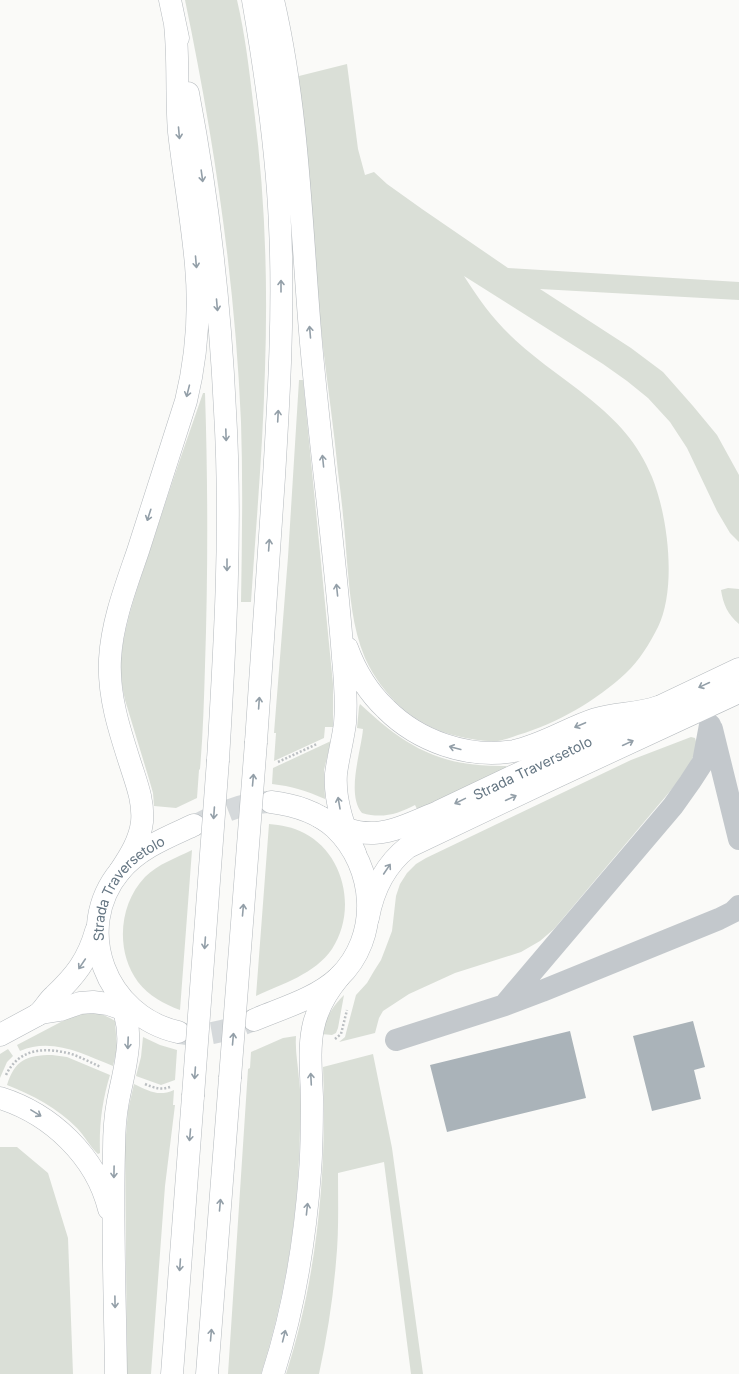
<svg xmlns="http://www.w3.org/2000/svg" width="739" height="1374" font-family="Inter,sans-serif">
	<rect width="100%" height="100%" fill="#fafaf8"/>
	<path fill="#dadfd7" d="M185 0H237C245 34 249 68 253 102 265 191 268 279 265 369 263 447 256 525 251 602H241C242 542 243 482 241 422 235 280 214 139 185 0Z
		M347 64 358 149 365 175 374 172 387 184 422 209 508 268 739 282V300L540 289 631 348 663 372 693 406 717 435 739 475V542L730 533 717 511 687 448 670 422 648 398 627 381 603 364 464 276C478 298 492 318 511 336 561 384 625 409 652 477 668 516 677 588 658 627 650 643 639 661 626 673 596 701 558 723 518 735 512 737 505 740 498 741 485 742 470 739 457 736 415 726 383 697 365 658 352 627 350 594 347 562 345 532 342 502 338 472 334 430 328 389 323 347 313 257 305 167 295 77Z
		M299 380H303L333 684V727H325L324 738 274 761 276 733H274L288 557Z
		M203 393H205C208 484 208 575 205 666 204 700 203 735 200 769L199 770 197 798 176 808 154 806 153 793 149 779 125 700C122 687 120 672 121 658 125 618 141 579 153 541 169 491 186 442 203 393Z
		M728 588 739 589V624C728 615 723 604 721 590Z
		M360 704C407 748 441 767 506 766L507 768 418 811 415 805C398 814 382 819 362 813 346 794 361 752 363 729L357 728 359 707Z
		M691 737 695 738C700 750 688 766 682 777L554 929 540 941 521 952 455 973 409 994 383 1011 379 1018 375 1033 339 1042 345 1037 346 1033 356 995 367 983 374 971 381 960 386 947 392 931 396 896 400 884 407 873 416 864 426 858 631 760Z
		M331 741 324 770 325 799C307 791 291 786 272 784L273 768Z
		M269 824C281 825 293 827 304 833 345 854 357 911 332 949 315 974 282 984 256 996Z
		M192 850 180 1010C164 1004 149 996 138 982 115 951 119 904 145 877 158 864 176 858 192 850Z
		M344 995 338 1028 336 1033 332 1035 321 1034C327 1017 331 1008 344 995Z
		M99 1013 110 1018 115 1021 117 1048 113 1066C83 1054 52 1037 20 1051L17 1045 76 1014Z
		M296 1036C295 1051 298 1065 299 1079 301 1095 301 1112 300 1128 299 1211 286 1295 261 1374H228L248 1069 250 1068 251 1052 283 1038Z
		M143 1037 160 1045 177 1050 175 1080 161 1085 136 1076 141 1057Z
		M8 1049 13 1056 7 1062 0 1078V1054Z
		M373 1054 392 1148 423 1374H411L384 1162 338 1173C338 1203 339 1233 336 1262 333 1299 327 1337 319 1374H286C318 1274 327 1171 323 1067Z
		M52 1055 67 1057 110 1075C102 1101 99 1126 100 1153L98 1154C91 1148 84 1135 77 1128 57 1108 33 1095 7 1085 15 1060 26 1055 52 1055Z
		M134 1084C149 1091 158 1097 174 1090L173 1105H175L165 1186 151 1374H127L125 1147 128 1110Z
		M0 1147H17L48 1173 68 1238 73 1374H0Z"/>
	<path fill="#aab3b9" d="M693 1021 705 1067 694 1070 701 1099 652 1111 633 1036Z
		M570 1031 586 1098 447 1132 430 1065Z"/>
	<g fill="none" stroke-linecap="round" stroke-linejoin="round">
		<path stroke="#d5d9db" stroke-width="22" stroke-dasharray="22 11" stroke-linecap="butt" d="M198 824C223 812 241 803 270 802
			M179 1033C205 1038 228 1030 251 1021"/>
		<g stroke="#b5babe" stroke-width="23">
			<g id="major">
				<path id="s1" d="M320 817C369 845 391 832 438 812L739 669"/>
				<path d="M368 918C373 890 385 865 408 847L547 781 739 692"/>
				<path d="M37 1015C44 1010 47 1002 54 996 75 976 88 960 96 931"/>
				<path d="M254 1020C282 1008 315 999 338 978 381 937 376 867 335 828 317 811 294 805 271 802"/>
				<path id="s2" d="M178 1032C106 1016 72 929 120 871 139 848 168 837 194 825"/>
				<path d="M0 1035 41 1013 60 1010 80 1003 93 1002 108 1004 134 1013"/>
			</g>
		</g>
		<g stroke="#b4b9bd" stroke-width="23">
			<path id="highway" d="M170 0 178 38
				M253 0C266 75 277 150 280 226 284 310 279 394 274 477 268 565 262 654 256 742
				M273 0C298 108 301 221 310 331 319 440 335 549 343 658 345 679 347 701 345 723 343 740 338 757 336 774 334 801 344 829 355 853
				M188 93C208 198 220 304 225 411 232 527 225 644 218 760
				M347 648C355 670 368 692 386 709 418 741 468 759 514 751 543 745 568 728 596 719 617 713 638 714 658 707
				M120 871C130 856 140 840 142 822 144 801 136 782 130 763 119 729 108 695 110 659 112 622 126 586 138 551 154 501 170 451 186 401 197 356 200 310 196 265 192 220 184 176 179 132 176 96 179 60 175 24
				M0 1098C51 1114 96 1156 109 1209
				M116 1374C115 1299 112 1224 114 1150 114 1134 115 1117 118 1101 126 1060 137 1033 117 993
				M172 1374 193 1096
				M207 1374 230 1078
				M273 1374C294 1309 305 1240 310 1172 312 1147 312 1122 312 1097 310 1047 305 1018 339 977"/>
		</g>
		<path stroke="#bbbfc2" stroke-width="2.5" stroke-dasharray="2 2" stroke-linecap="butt" d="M278 762 317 744
			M335 1039 341 1034 347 1010
			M6 1075C17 1052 38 1047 63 1052 76 1054 89 1062 101 1067
			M145 1084C154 1088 161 1090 170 1087"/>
		<path stroke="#c3c8cc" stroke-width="22" d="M712 729 739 839
			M505 1004 673 806 690 782 703 762 710 725
			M396 1040 505 1005 542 991 719 919 733 912 739 906"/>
		<use href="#major" stroke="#fff" stroke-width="22"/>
		<use href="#highway" stroke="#fff" stroke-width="22"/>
		<g stroke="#b4b9bd" stroke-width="23" stroke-linecap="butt">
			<path id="highway-bridge" d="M230 1078 256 742
				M193 1096 218 760"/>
		</g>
		<use href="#highway-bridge" stroke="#fff" stroke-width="22"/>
	</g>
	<defs><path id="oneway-shaft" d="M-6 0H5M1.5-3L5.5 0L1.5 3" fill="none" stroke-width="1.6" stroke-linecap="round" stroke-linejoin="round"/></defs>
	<g stroke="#939fa8">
		<use href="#oneway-shaft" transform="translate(179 133) rotate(85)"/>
		<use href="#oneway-shaft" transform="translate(202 176) rotate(82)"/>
		<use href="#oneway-shaft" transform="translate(196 262) rotate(85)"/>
		<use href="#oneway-shaft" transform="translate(281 286) rotate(-90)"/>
		<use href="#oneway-shaft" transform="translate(217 305) rotate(85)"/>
		<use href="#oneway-shaft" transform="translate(310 332) rotate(-95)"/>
		<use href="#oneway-shaft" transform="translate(188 391) rotate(104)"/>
		<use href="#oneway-shaft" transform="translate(278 416) rotate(-87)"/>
		<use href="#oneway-shaft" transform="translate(226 435) rotate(88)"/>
		<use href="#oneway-shaft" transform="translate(323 461) rotate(-96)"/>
		<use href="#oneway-shaft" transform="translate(149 515) rotate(108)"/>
		<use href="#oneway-shaft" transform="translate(269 545) rotate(-86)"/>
		<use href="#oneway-shaft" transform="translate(227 565) rotate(90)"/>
		<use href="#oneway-shaft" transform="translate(337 590) rotate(-96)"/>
		<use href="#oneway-shaft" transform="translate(704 685) rotate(155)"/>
		<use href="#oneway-shaft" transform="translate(259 703) rotate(-86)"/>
		<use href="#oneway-shaft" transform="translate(580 725) rotate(157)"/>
		<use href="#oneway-shaft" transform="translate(628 743) rotate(-25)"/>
		<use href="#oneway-shaft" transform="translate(455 748) rotate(-165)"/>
		<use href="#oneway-shaft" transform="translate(253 780) rotate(-85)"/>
		<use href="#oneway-shaft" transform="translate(511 798) rotate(-25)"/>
		<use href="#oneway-shaft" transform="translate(460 801) rotate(154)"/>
		<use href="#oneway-shaft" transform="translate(339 803) rotate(-100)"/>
		<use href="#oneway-shaft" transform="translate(214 813) rotate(94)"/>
		<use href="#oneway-shaft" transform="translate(387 869) rotate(-56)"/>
		<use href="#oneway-shaft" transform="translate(243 910) rotate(-85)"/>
		<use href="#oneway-shaft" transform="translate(205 943) rotate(94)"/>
		<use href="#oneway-shaft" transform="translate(82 964) rotate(124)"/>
		<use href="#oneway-shaft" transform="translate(233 1039) rotate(-85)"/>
		<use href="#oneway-shaft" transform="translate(128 1043) rotate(92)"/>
		<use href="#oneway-shaft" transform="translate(195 1073) rotate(94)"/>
		<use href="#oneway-shaft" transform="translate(311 1079) rotate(-93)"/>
		<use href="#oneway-shaft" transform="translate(36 1113) rotate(31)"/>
		<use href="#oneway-shaft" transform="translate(190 1135) rotate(95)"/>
		<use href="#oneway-shaft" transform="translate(114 1172) rotate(91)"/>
		<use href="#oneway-shaft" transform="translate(220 1205) rotate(-85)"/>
		<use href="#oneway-shaft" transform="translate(307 1209) rotate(-84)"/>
		<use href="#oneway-shaft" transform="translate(180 1265) rotate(94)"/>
		<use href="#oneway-shaft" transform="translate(115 1302) rotate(89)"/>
		<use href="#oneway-shaft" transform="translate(211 1335) rotate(-85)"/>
		<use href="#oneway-shaft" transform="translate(284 1336) rotate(-76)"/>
	</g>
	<g text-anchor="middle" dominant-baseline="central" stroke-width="4" stroke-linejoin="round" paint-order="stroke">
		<g font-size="14" fill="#657683" stroke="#fff">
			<text stroke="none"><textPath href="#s1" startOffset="229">Strada Traversetolo</textPath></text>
			<text stroke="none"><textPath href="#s2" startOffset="194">Strada Traversetolo</textPath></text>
		</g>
	</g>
</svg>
